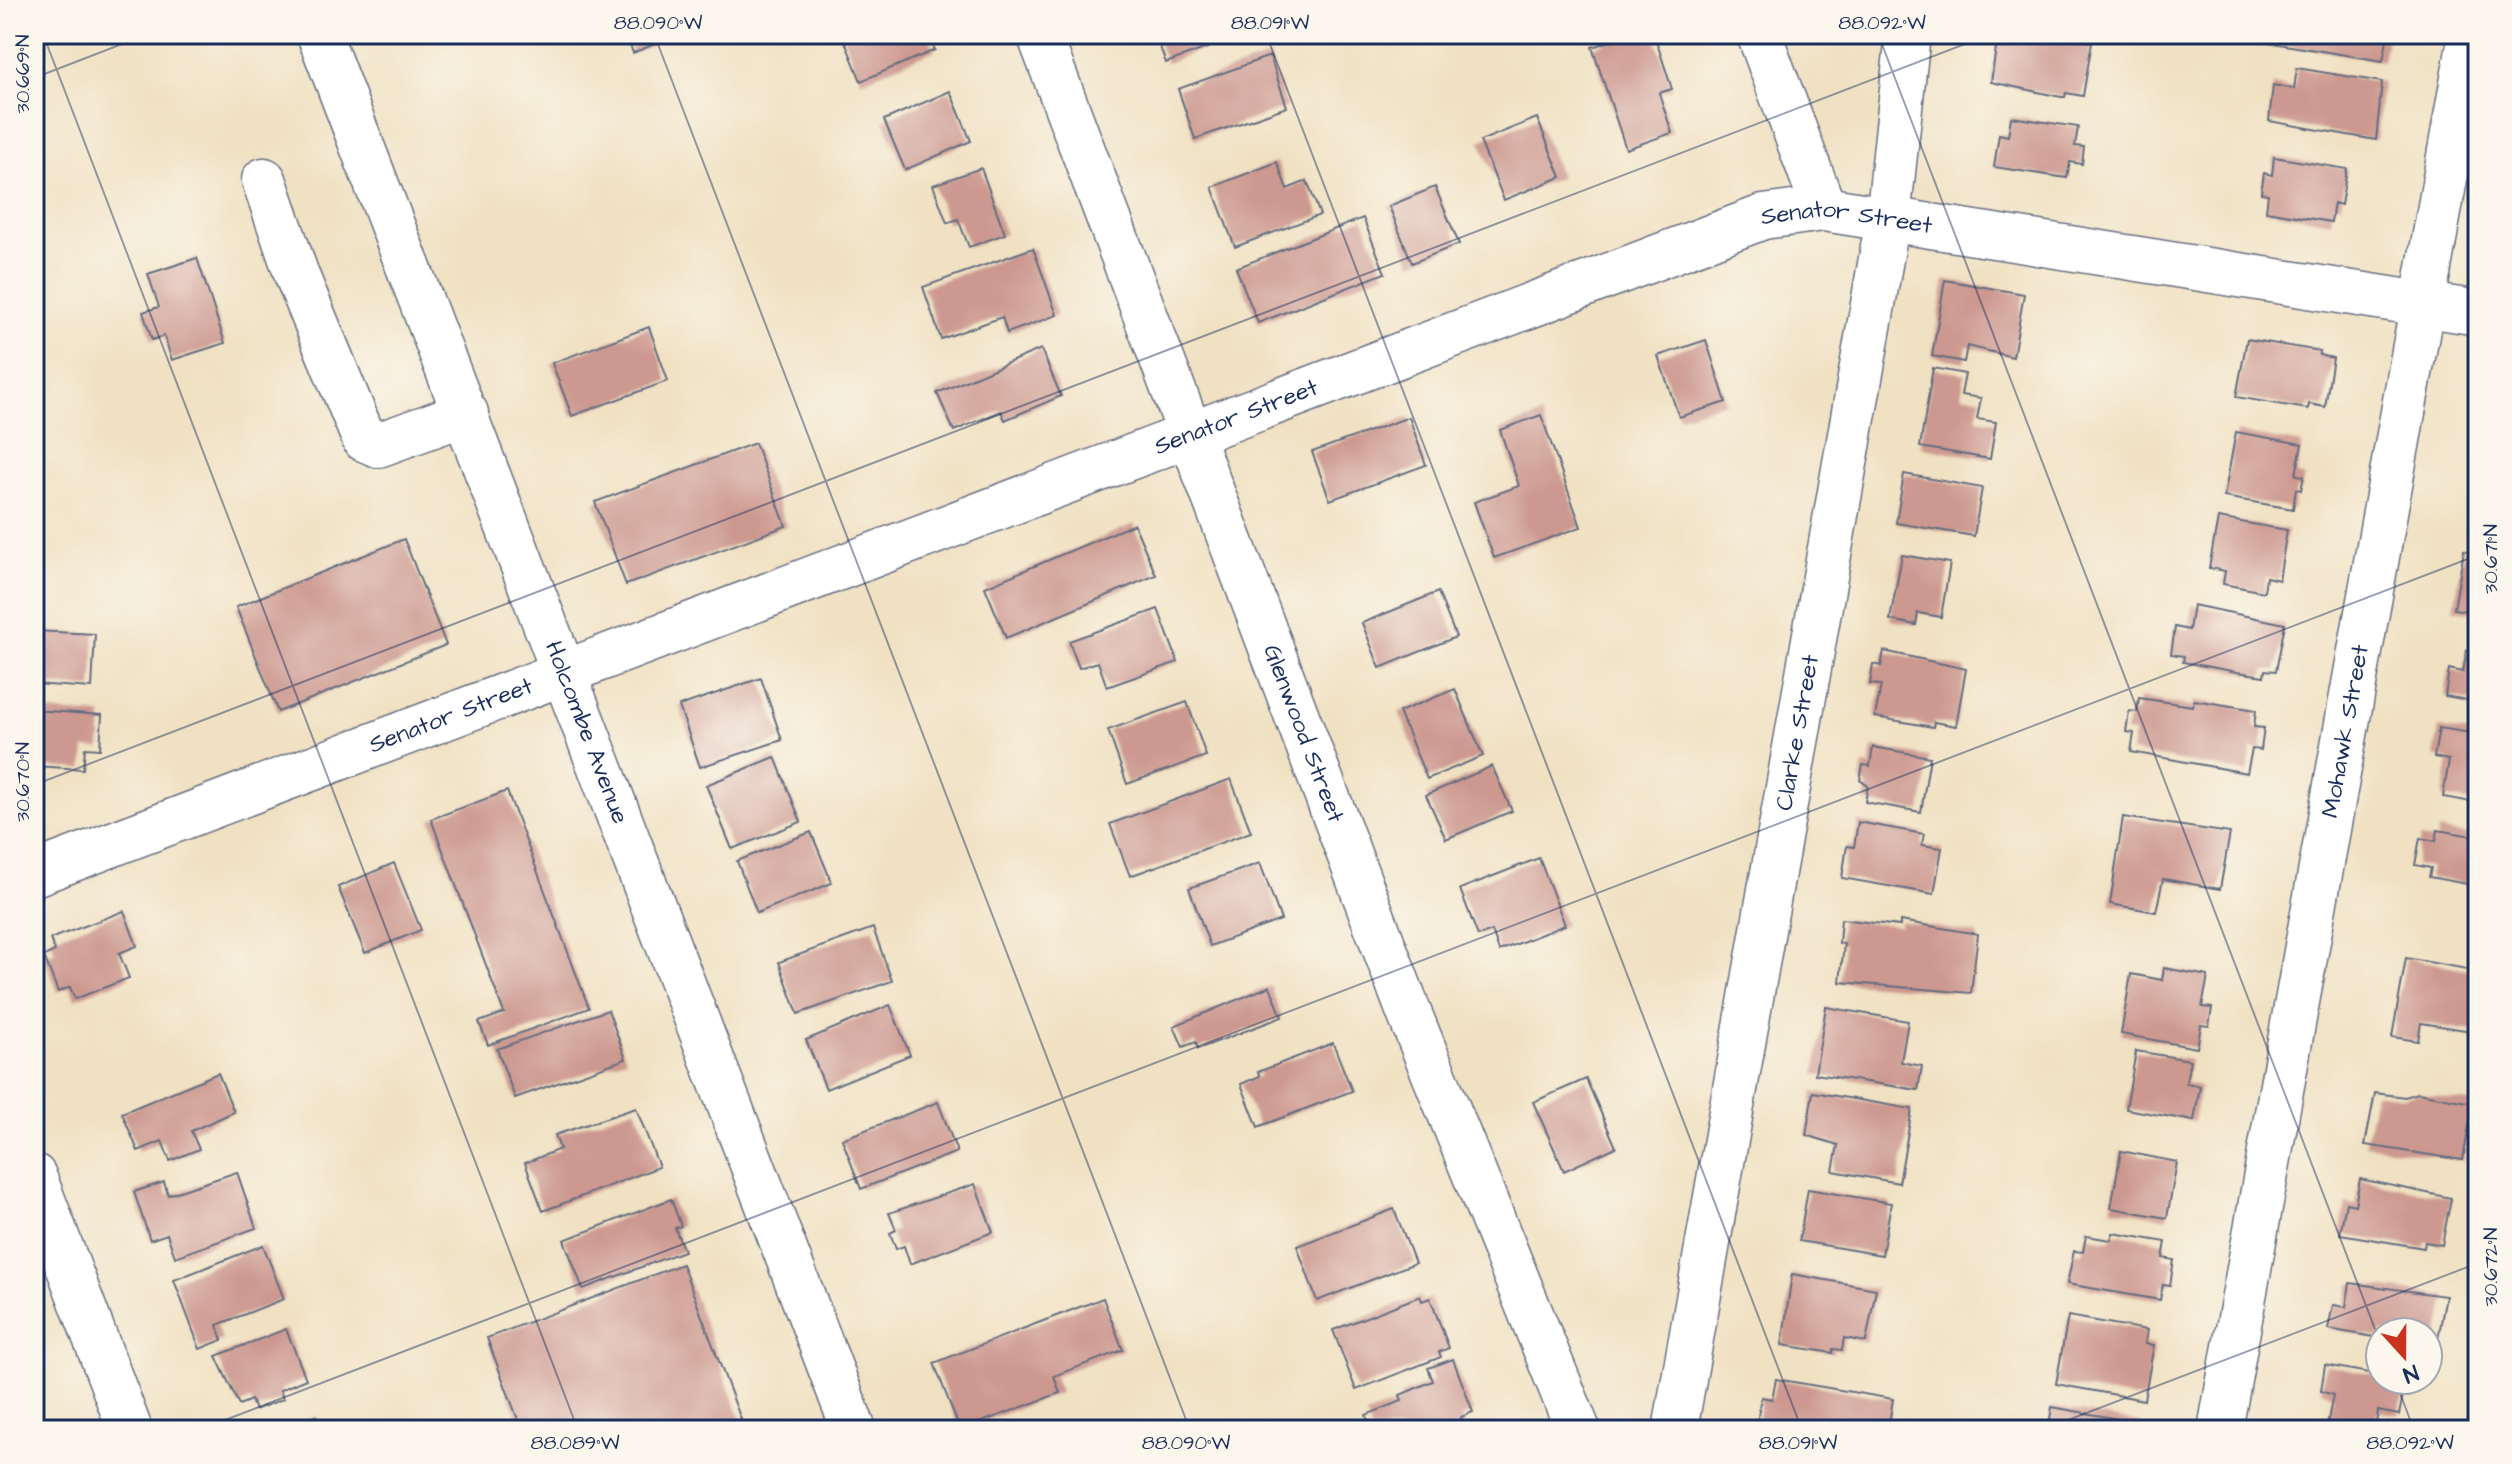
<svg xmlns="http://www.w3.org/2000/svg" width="2512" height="1464" font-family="'Architects Daughter',sans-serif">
	<rect width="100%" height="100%" fill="#fbf7ec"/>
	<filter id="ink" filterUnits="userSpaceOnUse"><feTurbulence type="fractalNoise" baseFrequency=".0125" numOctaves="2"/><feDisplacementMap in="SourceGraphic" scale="16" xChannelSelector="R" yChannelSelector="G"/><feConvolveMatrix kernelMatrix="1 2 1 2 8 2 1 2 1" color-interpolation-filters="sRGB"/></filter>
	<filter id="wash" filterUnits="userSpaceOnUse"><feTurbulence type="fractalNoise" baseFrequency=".006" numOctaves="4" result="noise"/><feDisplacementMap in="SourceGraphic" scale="32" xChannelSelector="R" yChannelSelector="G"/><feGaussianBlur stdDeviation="1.8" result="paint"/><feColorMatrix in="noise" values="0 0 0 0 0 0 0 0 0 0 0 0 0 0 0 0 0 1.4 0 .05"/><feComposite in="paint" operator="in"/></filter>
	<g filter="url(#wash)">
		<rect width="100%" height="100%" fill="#f0e1c2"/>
		<g id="blocks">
			<path fill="#cc988f" d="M626 34H659L662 41 633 53Z
				M842 34H928L935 50 861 81Z
				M1155 34H1245L1166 63Z
				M1633 34H1654L1672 89 1659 93 1672 133 1626 149 1592 47Z
				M1998 34 2031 37V34H2041L2092 42 2083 96 2066 93 2065 97H2061L1991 82Z
				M2261 34H2388L2383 61 2260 41Z
				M1270 56 1287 107 1195 139 1178 89Z
				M2297 68 2382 82 2376 140 2269 121 2273 85 2294 89Z
				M950 91 971 141 905 170 884 120Z
				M2011 117 2078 127 2075 146 2084 147 2082 164 2070 162 2067 178 1994 167 1999 134 2008 136Z
				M1537 118 1561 177 1504 200 1480 141Z
				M2274 157 2347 169 2341 205 2334 203 2331 222 2266 211 2268 194 2261 193 2264 173 2272 175Z
				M1277 162 1287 189 1307 181 1320 215 1235 247 1212 187Z
				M981 168 1005 234 969 247 958 219 947 223 933 185Z
				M1435 187 1459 244 1412 263 1389 206Z
				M1363 218 1385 273 1258 323 1236 268Z
				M1033 248 1057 315 1007 333 1002 317 941 339 923 287Z
				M197 258 225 343 172 360 164 336 152 340 143 312 159 307 148 274Z
				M1945 280 2024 294 2013 357 1967 346 1964 362 1932 356Z
				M649 327 668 381 572 416 552 363Z
				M2247 339 2320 351 2319 355 2333 358 2325 407 2309 404 2308 409 2236 397Z
				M1706 340 1726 402 1679 417 1658 356Z
				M1041 349 1061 396 1005 420 1001 411 954 431 937 393Z
				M1933 368 1965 374 1961 395 1981 398 1977 419 1996 422 1990 459 1920 447Z
				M1541 415 1581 527 1494 558 1474 502 1519 486 1500 430Z
				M1409 417 1426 465 1330 500 1312 452Z
				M2236 432 2302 444 2296 475 2304 476 2301 490 2296 489 2293 509 2224 497Z
				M755 443 786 526 626 585 595 502Z
				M1904 474 1982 488 1974 536 1896 523Z
				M2474 503H2478V535L2469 533Z
				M2218 518 2287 530 2279 580 2266 577 2264 592 2223 584 2225 571 2209 568Z
				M1134 524 1156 575 1006 638 985 587Z
				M404 539 446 645 278 712 236 607Z
				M2464 550 2478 553V613L2454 609Z
				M1902 555 1950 563 1941 617 1918 613 1916 625 1890 620Z
				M1438 592 1456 637 1380 668 1362 623Z
				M2193 605 2285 624 2276 671 2265 670 2264 676 2237 672 2183 662 2184 656 2171 654 2175 627 2189 630Z
				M1158 609 1178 662 1107 687 1098 662 1079 668 1069 641Z
				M34 631 95 634 92 688 34 684Z
				M2467 650 2478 652V702L2445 696 2449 669 2463 672Z
				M1884 651 1966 669 1956 726 1934 722 1933 727 1875 717 1881 685 1870 684 1873 664 1881 666Z
				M761 678 782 740 700 767 679 706Z
				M1455 689 1483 756 1427 779 1399 712Z
				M2139 698 2193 706 2194 700 2256 710 2254 727 2264 728 2261 750 2252 749 2247 773 2131 752 2134 733 2126 732 2129 711 2137 712Z
				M1187 702 1206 756 1127 784 1108 730Z
				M34 710 102 715 100 749 85 748 83 769 34 766Z
				M2439 728 2478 734V803L2443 797 2449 760 2434 757Z
				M1873 747 1930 757 1921 812 1865 802 1868 786 1860 780 1863 765 1870 766Z
				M775 757 801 822 732 849 706 785Z
				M1492 766 1512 811 1446 839 1426 795Z
				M1231 779 1251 832 1130 876 1110 824Z
				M507 791 589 1008 488 1045 479 1022 504 1013 431 819Z
				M2123 817 2230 833 2220 889 2163 879 2156 912 2110 904Z
				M1858 822 1924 834 1922 845 1942 848 1934 894 1842 878 1847 846 1854 847Z
				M2438 830 2478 837V886L2429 877 2431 868 2415 865 2420 838 2436 841Z
				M811 832 832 883 757 913 737 861Z
				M1539 858 1565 925 1499 951 1492 931 1478 936 1460 889Z
				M394 863 421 930 365 953 338 887Z
				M1260 863 1281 920 1210 946 1189 888Z
				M124 911 137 946 119 953 129 978 75 999 70 987 58 992 44 956 55 951 50 939Z
				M1841 919 1900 926V921L1978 934 1971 993 1840 982 1844 944 1839 943Z
				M873 928 892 981 798 1014 779 962Z
				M2406 958 2478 971V1032L2421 1023 2418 1041 2392 1037Z
				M2164 968 2208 976 2202 1007 2212 1008 2209 1026 2201 1025 2197 1048 2121 1034 2131 974 2162 980Z
				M1270 986 1282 1017 1198 1049 1196 1042 1183 1047 1174 1026Z
				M890 1005 910 1055 826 1089 806 1040Z
				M1826 1007 1908 1021 1901 1062 1922 1066 1918 1090 1815 1074Z
				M608 1010 626 1059 515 1098 497 1049Z
				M1333 1043 1352 1091 1258 1127 1241 1084 1260 1076 1258 1072Z
				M2136 1051 2190 1060 2186 1083 2200 1086 2194 1121 2126 1109Z
				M218 1073 234 1112 191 1131 199 1149 170 1161 162 1141 138 1151 122 1113Z
				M1586 1079 1616 1147 1564 1171 1533 1102Z
				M1813 1092 1912 1109 1899 1183 1833 1171 1838 1145 1806 1135Z
				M2375 1093 2405 1097 2418 1093 2473 1103 2463 1160 2365 1145Z
				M938 1102 957 1152 861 1189 842 1139Z
				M636 1108 659 1167 543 1211 525 1163 560 1149 555 1135Z
				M2121 1151 2177 1162 2167 1218 2111 1208Z
				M237 1172 256 1228 175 1257 167 1234 150 1240 134 1192 164 1182 168 1195Z
				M2360 1179 2451 1198 2442 1245 2425 1242 2424 1248 2340 1234 2346 1203 2355 1205Z
				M975 1184 993 1232 910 1264 904 1246 896 1249 890 1233 896 1230 889 1213Z
				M1808 1189 1891 1203 1882 1255 1799 1241Z
				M671 1199 681 1226 675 1228 684 1251 583 1289 564 1240Z
				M1394 1209 1415 1263 1317 1301 1297 1246Z
				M2113 1233 2166 1242 2163 1258 2174 1260 2170 1285 2163 1284 2160 1300 2067 1284 2074 1251 2083 1252 2086 1236 2111 1240Z
				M263 1245 284 1299 217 1325 222 1340 200 1349 174 1280Z
				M682 1264 745 1430H522L487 1338Z
				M1792 1274 1876 1289 1866 1342 1844 1338 1842 1350 1833 1349V1353L1782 1345Z
				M2350 1283 2446 1296 2436 1350 2428 1349V1332H2380V1338L2328 1329 2333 1305 2346 1307Z
				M1420 1296 1422 1301 1430 1298 1449 1348 1439 1352 1441 1357 1356 1390 1333 1330Z
				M1103 1298 1123 1350 1054 1376 1060 1393 960 1430 934 1363Z
				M2068 1316 2147 1330 2145 1344 2154 1345 2144 1400 2056 1384Z
				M286 1329 306 1379 280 1390 283 1399 255 1410 251 1400 239 1405 216 1356Z
				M1453 1359 1473 1412 1461 1417 1466 1430H1371L1366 1415 1402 1401 1400 1395 1433 1381 1428 1368Z
				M2325 1365 2380 1375V1380H2406L2399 1415 2378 1411 2375 1430H2326L2333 1395 2321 1391Z
				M1776 1379 1893 1399 1888 1430H1756L1761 1397 1772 1399Z
				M2052 1407 2141 1423 2140 1430H2048Z
				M316 1416 321 1430H280Z"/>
		</g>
	</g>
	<g filter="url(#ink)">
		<use href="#blocks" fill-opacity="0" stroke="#666d81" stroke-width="2"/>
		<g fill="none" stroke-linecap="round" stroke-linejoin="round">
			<g stroke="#666d81" stroke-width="47">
				<g id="minor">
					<path id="s1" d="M319 34 854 1430"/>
					<path id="s2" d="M1039 34 1408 1010 1578 1430"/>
					<path d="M1759 34 1824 209"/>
					<path d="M264 180 297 276 364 439 378 445 466 413"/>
					<path id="s3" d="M34 874 1763 217 1824 209 2478 313"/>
					<path d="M34 1176 130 1430"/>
					<path id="s4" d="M1675 1430 1888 219 1908 34"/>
					<path id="s5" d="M2220 1430 2471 34"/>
				</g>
			</g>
			<use href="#minor" stroke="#fff" stroke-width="44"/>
		</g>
	</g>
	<path fill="none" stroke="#1b2f5e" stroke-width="2" stroke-opacity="0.45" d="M43 34 578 1430M654 34 1190 1430M1266 34 1802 1430M1878 34 2380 1342M34 78 148 34M34 785 1991 34M2395 1380 2414 1430M199 1430 2478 555M2042 1430 2478 1263"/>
	<g text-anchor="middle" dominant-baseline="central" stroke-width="8" stroke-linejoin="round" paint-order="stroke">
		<g font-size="24" fill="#1b2f5e" stroke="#fbf7ec">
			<text stroke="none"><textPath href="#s3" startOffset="1934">Senator Street</textPath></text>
			<text stroke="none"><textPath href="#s3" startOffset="1286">Senator Street</textPath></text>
			<text stroke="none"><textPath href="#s3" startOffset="446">Senator Street</textPath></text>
			<text stroke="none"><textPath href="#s1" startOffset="748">Holcombe Avenue</textPath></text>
			<text stroke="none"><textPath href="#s5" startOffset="710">Mohawk Street</textPath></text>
			<text stroke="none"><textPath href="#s4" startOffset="708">Clarke Street</textPath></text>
			<text stroke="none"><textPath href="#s2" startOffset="748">Glenwood Street</textPath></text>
		</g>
	</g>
	<rect width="2512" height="1464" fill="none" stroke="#fbf7ec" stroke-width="88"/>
	<g transform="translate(2404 1356) rotate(159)"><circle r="38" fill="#fbf7ec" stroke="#a1a7b3" stroke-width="2"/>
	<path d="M0-6L14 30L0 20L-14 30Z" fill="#c8321e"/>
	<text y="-12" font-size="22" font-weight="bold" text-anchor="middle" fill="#1b2f5e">N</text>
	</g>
	<rect x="44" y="44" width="2424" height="1376" fill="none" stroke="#1b2f5e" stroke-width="3"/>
	<g font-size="20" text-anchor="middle" fill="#1b2f5e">
		<text x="658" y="29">88.090°W</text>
		<text x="1270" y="29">88.091°W</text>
		<text x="1882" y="29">88.092°W</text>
		<text transform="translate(22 74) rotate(-90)" y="7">30.669°N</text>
		<text transform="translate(2490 559) rotate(-90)" y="7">30.671°N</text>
		<text transform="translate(22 782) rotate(-90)" y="7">30.670°N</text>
		<text transform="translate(2490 1267) rotate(-90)" y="7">30.672°N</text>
		<text x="575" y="1449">88.089°W</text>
		<text x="1186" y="1449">88.090°W</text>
		<text x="1798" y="1449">88.091°W</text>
		<text x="2410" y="1449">88.092°W</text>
	</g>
</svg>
